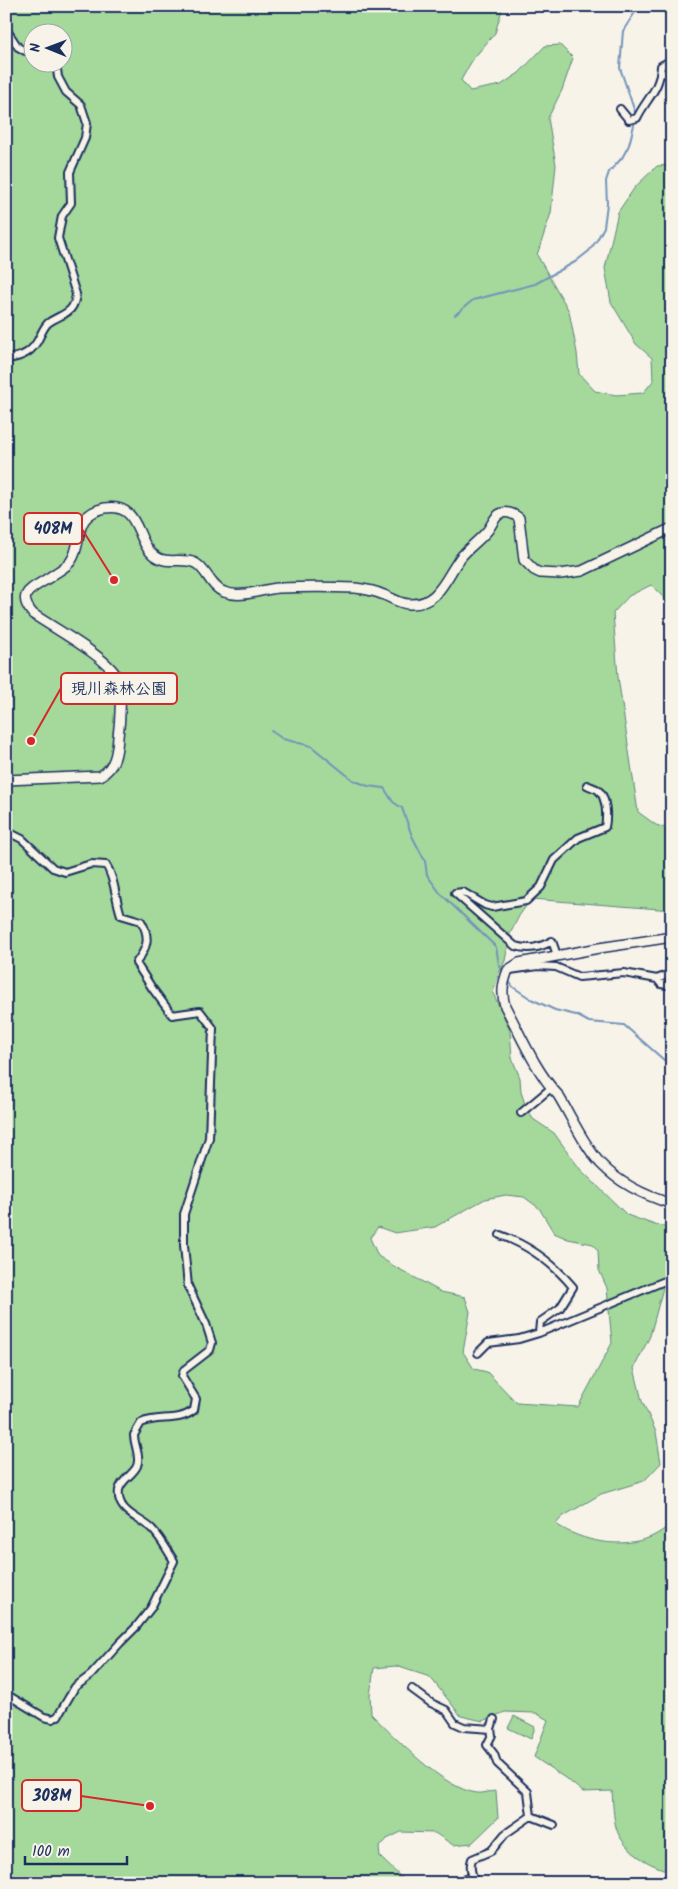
<svg xmlns="http://www.w3.org/2000/svg" width="678" height="1889" font-family="Kalam,'Klee One',sans-serif">
	<rect width="100%" height="100%" fill="#f7f3e8"/>
	<filter id="ink" filterUnits="userSpaceOnUse"><feTurbulence type="fractalNoise" baseFrequency=".02" numOctaves="2"/><feDisplacementMap in="SourceGraphic" scale="10" xChannelSelector="R" yChannelSelector="G"/><feConvolveMatrix kernelMatrix="1 2 1 2 8 2 1 2 1" color-interpolation-filters="sRGB"/></filter>
	<g filter="url(#ink)">
		<path fill="#a4d99b" stroke="#60847c" fill-rule="evenodd" d="M6 6H503L495 33 473 59 461 80 470 91 501 85 519 73 545 46 560 45 573 58 562 90 548 118 556 165 551 213 537 255 569 311 577 353 579 374 595 391 616 395 643 393 653 381 652 358 636 344 611 302 605 268 618 212 635 187 657 166 672 165V610L662 596 651 585 629 596 613 613 618 677 638 812 656 825 672 830V910L531 899 519 916 510 934 505 961 499 973 493 993 510 1030 512 1058 520 1078 521 1092 526 1107 533 1119 554 1133 580 1169 627 1215 655 1225 672 1227V1269L663 1288 650 1336 634 1368 642 1401 656 1432 661 1463 644 1481 601 1494 562 1517 556 1524C582 1542 621 1549 651 1537 658 1534 665 1528 672 1525V1872C652 1866 631 1856 620 1837 613 1826 613 1804 612 1791L583 1792 568 1780 534 1757 548 1720 536 1713 505 1712 483 1721 461 1716 430 1677 396 1666 374 1668 370 1695 371 1714C396 1738 443 1789 477 1793 482 1794 490 1791 496 1791L498 1818 472 1843 453 1845 435 1833 401 1832 387 1839 379 1848 380 1857 407 1883H6ZM32 32H62V62H32ZM506 1195 524 1197 539 1208 554 1233 568 1239 593 1244 598 1251 599 1270 607 1288 612 1343 578 1407 517 1403 487 1372 474 1369 463 1352 470 1312 465 1297 441 1292 392 1265 378 1256 370 1238 378 1227 395 1233 435 1227 485 1199Z
			M514 1716 535 1727 531 1739 508 1728Z"/>
		<g fill="none" stroke-linecap="round" stroke-linejoin="round">
			<path stroke="#7393ba" stroke-width="2" d="M455 315 473 300 535 284 575 262 589 251 597 240 604 227 607 204 606 181 609 172 622 158 629 145 634 125 635 112 620 68 623 31 639 6
				M271 731 283 739 311 746 353 780 368 786 384 788 393 802 402 808 412 836 425 861 427 875 440 893 496 947 499 965 503 971
				M508 980 513 987 531 999 555 1010 576 1015 589 1022 624 1025 664 1060 672 1061"/>
			<g stroke="#1b2f5e" stroke-width="10">
				<path id="street" d="M663 6 672 13
					M6 29 18 47 25 51 32 49
					M661 73 672 74
					M620 109 629 120 637 118C646 99 660 90 661 66L672 60
					M6 359C23 357 33 352 40 336 42 332 44 327 48 323 62 313 74 315 76 294L58 238 62 216 71 203 70 172 85 138 87 123 81 105 66 92 58 77 56 62
					M6 831 22 839 53 868 65 872 91 864 106 865C115 878 115 898 121 915L141 921C151 938 147 948 136 963L152 988 172 1015 200 1011 213 1028 209 1138 184 1214V1245L188 1286 206 1324 212 1343 210 1350 184 1370 182 1376 196 1399 194 1410C178 1423 158 1415 141 1423L134 1435C134 1445 141 1456 137 1466 133 1475 121 1480 119 1490 116 1512 139 1517 152 1529 161 1538 167 1550 174 1561L151 1608 136 1627 120 1643 91 1675 75 1687 58 1716 53 1719 44 1717 6 1694
					M455 893 463 892 485 905 492 907 526 901 541 887 554 860 578 838 605 827C607 817 607 797 598 790 596 788 590 787 587 785
					M455 893 515 946C529 950 539 948 552 941L557 955
					M510 970 538 966 556 967 579 977 624 973 657 979 672 973
					M657 979 661 984 672 986
					M521 1113 551 1088
					M500 1235C528 1245 554 1264 573 1287L560 1308 540 1322 539 1333
					M478 1353 488 1343 519 1339 539 1333 672 1278
					M412 1689 431 1703 446 1710 455 1723 464 1727 491 1729
					M494 1719 491 1729 492 1735 487 1745 494 1754 497 1763 528 1792 531 1816
					M531 1816 554 1825
					M466 1878 467 1883
					M475 1883C472 1875 469 1867 472 1859L491 1851 505 1834 531 1816"/>
			</g>
			<g stroke="#1b2f5e" stroke-width="12">
				<path id="secondary" d="M6 780 100 776C115 768 117 753 118 737 120 722 122 693 118 679 111 659 52 627 33 614 15 593 32 589 50 577 56 572 66 568 71 561 84 542 71 515 105 508 141 502 135 542 155 556 167 565 182 557 195 563 207 569 210 587 224 592 242 599 261 589 279 588 304 587 330 587 355 588 365 589 375 591 384 595 392 598 400 604 409 604 439 606 446 576 461 557 469 547 480 540 488 530 492 525 495 515 502 513 509 511 514 514 519 518L524 560 534 570 540 573 560 574 582 571 672 528
					M672 937 599 948 519 963 508 970C503 983 501 992 505 1006 520 1034 536 1072 558 1095 571 1116 584 1146 601 1164 620 1184 646 1196 672 1204
					M672 1414V1429"/>
			</g>
			<use href="#street" stroke="#f7f3e8" stroke-width="6"/>
			<use href="#secondary" stroke="#f7f3e8" stroke-width="9"/>
		</g>
	</g>
	<path fill="none" stroke="#d62828" stroke-width="2" d="M114 580L82 529M31 741L61 688M150 1806L81 1796"/>
	<g fill="#d62828" stroke="#f7f3e8" stroke-width="2">
		<circle cx="114" cy="580" r="5"/>
		<circle cx="31" cy="741" r="5"/>
		<circle cx="150" cy="1806" r="5"/>
	</g>
	<g fill="#f7f3e8" stroke="#d62828" stroke-width="2">
		<rect x="24" y="513" width="58" height="31" rx="5"/>
		<rect x="61" y="673" width="116" height="31" rx="5"/>
		<rect x="22" y="1780" width="59" height="31" rx="5"/>
	</g>
	<g font-size="16" text-anchor="middle" font-weight="bold" fill="#1b2f5e">
		<text x="53" y="534">408M</text>
		<text x="119" y="694">現川森林公園</text>
		<text x="52" y="1801">308M</text>
	</g>
	<rect width="678" height="1889" fill="none" stroke="#f7f3e8" stroke-width="25"/>
	<rect x="12" y="12" width="653" height="1864" fill="none" stroke="#1b2f5e" stroke-width="2" filter="url(#ink)"/>
	<g transform="translate(48 48) rotate(271)"><circle r="24" fill="#f7f3e8" stroke="#9fa5b1"/>
	<path d="M0-4L9 19L0 12L-9 19Z" fill="#1b2f5e"/>
	<text y="-8" font-size="14" font-weight="bold" text-anchor="middle" fill="#1b2f5e">N</text>
	</g>
	<path d="M25 1856v8h102v-8" fill="none" stroke="#1b2f5e" stroke-width="2.5"/>
	<text x="32" y="1856" font-size="15" fill="#1b2f5e" stroke="#f7f3e8" stroke-width="4" paint-order="stroke">100 m</text>
</svg>
